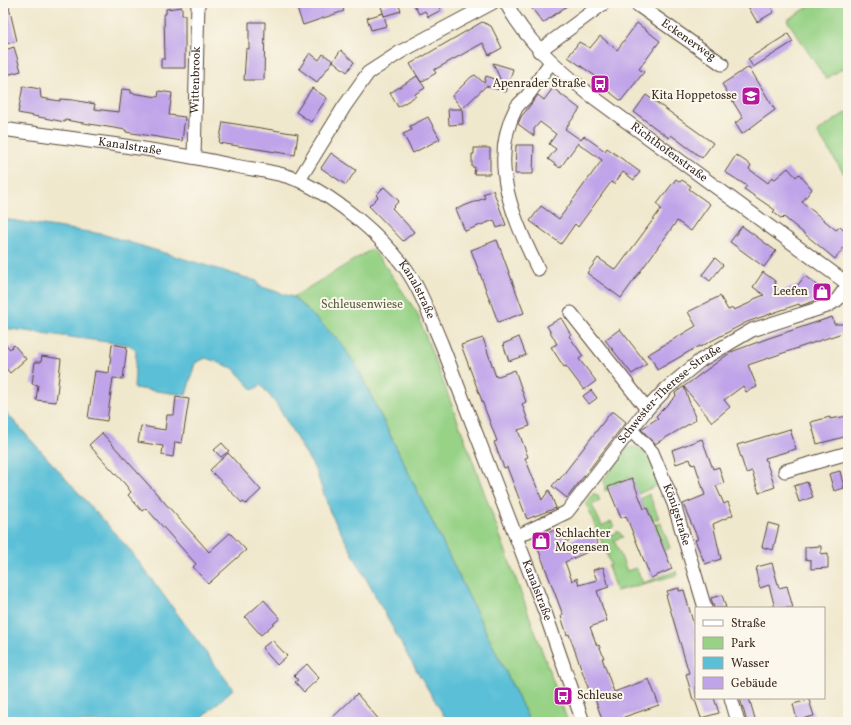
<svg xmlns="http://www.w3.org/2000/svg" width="851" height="725" font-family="Vollkorn,serif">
	<rect width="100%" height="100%" fill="#fbf7ec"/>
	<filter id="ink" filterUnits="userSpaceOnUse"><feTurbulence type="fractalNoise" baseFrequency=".025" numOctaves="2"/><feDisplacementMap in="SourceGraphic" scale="8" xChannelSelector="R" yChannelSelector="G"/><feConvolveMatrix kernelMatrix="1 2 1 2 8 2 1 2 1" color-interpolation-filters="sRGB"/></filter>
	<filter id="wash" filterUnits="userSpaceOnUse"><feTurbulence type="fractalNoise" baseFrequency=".012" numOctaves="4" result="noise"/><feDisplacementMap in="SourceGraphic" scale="16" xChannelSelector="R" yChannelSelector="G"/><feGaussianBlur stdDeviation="0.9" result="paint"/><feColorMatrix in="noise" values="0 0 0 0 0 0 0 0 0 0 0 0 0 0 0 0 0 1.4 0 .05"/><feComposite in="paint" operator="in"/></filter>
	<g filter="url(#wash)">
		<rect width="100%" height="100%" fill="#f0e8cd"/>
		<path fill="#97d286" stroke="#697e52" d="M815 3H848V65L826 79 787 20Z
			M848 111V180L817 132Z
			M372 249 389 271 417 313 468 448 568 722H530L357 367C338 340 317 319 293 297Z
			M631 447C650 447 655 468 662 483L638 494 631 478 609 487V489L605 491 604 479 627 449Z
			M594 493 598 496 600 501 592 505 602 526 611 521 614 526 609 530 613 535 618 531 623 537 614 540 627 571 636 568 643 583 676 571 677 575 616 591 608 566 611 565 586 503Z
			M649 494 659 518 652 521 647 508 644 509 640 499Z
			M661 523 670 548 665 550 654 525Z"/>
		<path fill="#5abfd7" stroke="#4a747a" d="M3 219 102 234 257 281 259 286 293 297 322 324 341 343 357 367 530 722H448L409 658 330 512 316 471 277 405 261 385 253 390 233 368 206 358 195 363 186 395 134 388 136 351 130 345 3 328Z
			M3 409 130 550 233 689 197 722H3Z"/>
		<g id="blocks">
			<path fill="#c0a4e9" d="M3 3H8L17 41 6 44 3 34Z
				M295 3H341L344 11 303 25Z
				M392 3H398L401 11 384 16 387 26 371 30 367 18 383 13 384 16 381 6Z
				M413 3H438L441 10 428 17 425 11 419 14Z
				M528 3H571L543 23Z
				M746 3H769L774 12 757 22Z
				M182 7V15H185V68H161V59H165L164 14H166V9Z
				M249 22H265L264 80H244L246 49H249Z
				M482 22 491 26 502 48 489 55 483 43 434 70 436 73 421 82 410 64Z
				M637 23 660 41 639 69 644 72 621 101 606 89 608 87 605 83 568 57 579 42 590 48 600 36 617 50Z
				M788 34 793 42 753 67 748 59Z
				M14 47 21 71 3 76V58L7 57 5 50Z
				M341 50 354 62 347 72 333 61Z
				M310 53 319 60 323 54 333 61 317 82 299 69Z
				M493 63 513 69 506 92 486 86 462 109 463 124 449 125 448 109H462L452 96 471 77 475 75 484 83 486 76 501 81Z
				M749 67 775 110 742 134 735 123 743 118 722 84Z
				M417 76 425 88 415 94 416 96 398 107 390 93Z
				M23 86 40 89 41 98 60 101V99L73 100 95 104 94 109 119 112 122 89 131 90V93L158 97 159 91 172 93 169 115 185 117 182 141 126 132V130L65 120V122L18 113Z
				M312 88 327 98 311 122 296 112Z
				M553 88 580 109 565 129 581 140 584 136 605 151 607 148 640 172 634 180 623 172 614 184 611 182 578 227 575 224 561 244 530 221 541 206 559 219 602 160 578 143 560 168 548 159 556 149 549 144 556 134 540 122 534 129V136L518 124 521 117 538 95 544 100Z
				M646 95 713 143 702 158 671 135 669 138 634 112Z
				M428 117 440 139 413 153 403 134 412 130 410 126Z
				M223 122 298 134 295 155 219 143Z
				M516 145H534L533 174H515Z
				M474 148H490V174H474L475 167H472V154H474Z
				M331 153 356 170 346 185 321 168Z
				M736 155 751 165 749 169 768 183 772 177 775 179 788 168 796 177 799 174 812 189 802 202 836 230 840 227 848 234V242L835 259 784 217 782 219 773 212 775 210 744 189 747 186 725 172Z
				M676 179 680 182 682 180 691 186 689 189 710 204 691 231 677 221 621 298 587 273 598 258 616 270 661 209 657 204Z
				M384 187 399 201 392 208 414 232 403 241 369 206 378 197 376 195Z
				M493 190 506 225 497 228 494 220 465 231 456 209 485 198 483 194Z
				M742 226 776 251 764 267 730 242Z
				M497 240 524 313 498 322 471 250Z
				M715 258 723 265 710 281 702 275Z
				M763 272 775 281 778 292 797 286 805 276 824 291 823 298 800 306 799 304 747 322 700 347 699 346 657 370 652 359 647 355 696 326 688 312 720 296 728 310 733 308 734 310 750 303 754 299 764 295 753 287Z
				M832 317 834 324H848V331L748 365 757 387 746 392 743 386 724 400 730 407 712 422 684 387 696 420 655 444 641 429 658 418 656 416 676 396 675 393 731 352 769 338Z
				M561 318 571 335 569 336 583 356 579 359 596 381 584 390 566 366 564 367 551 347 557 344 547 326Z
				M620 329 647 364 632 374 605 340Z
				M519 337 526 355 509 361 503 344Z
				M483 338 496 377 515 370 526 402 522 404 530 426 518 430 528 457 525 458 542 500 549 490 556 508 527 519 507 467 504 468 494 442 497 441 461 345Z
				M3 342 10 349 14 345 26 359 10 373 3 365Z
				M112 344 127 347 123 379 113 378 107 421 88 418 95 371 109 373Z
				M42 356 61 359 56 402 36 400 38 385 32 384 35 362H41Z
				M591 390 597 398 589 404 583 396Z
				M176 397 189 399 182 443 175 442 173 457 162 455 163 446 138 442 141 426 165 430 167 415H174Z
				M611 412H614L626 422 567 498 552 486 558 479 559 480Z
				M848 416V436L817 444 811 422 830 417V419Z
				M790 429 796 449 765 458 775 487 759 493 752 471 746 473 737 445Z
				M102 433 209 552 230 533 246 550 208 584 193 567 196 564 146 508 142 511 128 495 131 492 125 484 89 445Z
				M702 439 713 469 719 467 724 483 716 486 724 504 728 502 733 515 713 524 721 559 705 564 695 540 698 539 683 504 705 495 695 464 692 465 690 459 676 464 672 450Z
				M222 443 229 451 221 457 214 450Z
				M228 453 261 490 246 504 243 502 242 503 210 470Z
				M840 471 844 488 834 491 829 474Z
				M632 478 644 509 647 508 672 569 651 578 626 516 621 518 608 487Z
				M807 482 813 497 799 502 794 486Z
				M768 523 779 526 773 550 762 547Z
				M560 528 566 542 592 531 599 547 565 562 572 581 577 578 579 585 597 580 593 570 603 567 609 587 597 591 607 621 590 627 597 646 599 645 604 658H602L614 692 649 679 659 705 624 717V722H603L594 696H591L569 634 567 635 561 616 563 615 534 538Z
				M821 546V554L828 553V568L811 569V560L805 559V547Z
				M772 563 779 588 787 586 793 608H775L769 585 760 588 756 572 757 567Z
				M679 588V591L684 590 696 633V698H714L719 713 701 718 695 700H693L686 674 689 673 666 595 668 594 667 591Z
				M722 595 726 608H714L711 598Z
				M264 600 280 618 261 635 245 617Z
				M272 640 287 656 277 665 262 648Z
				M307 664 319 678 304 692 295 682 298 680 294 676Z
				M357 694 381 722H328Z
				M740 698H749L756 722H747Z
				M809 700 814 716 797 720 793 704Z"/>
		</g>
	</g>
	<g filter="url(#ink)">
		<use href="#blocks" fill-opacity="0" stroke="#564638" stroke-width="1"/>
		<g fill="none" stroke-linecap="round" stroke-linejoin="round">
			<g stroke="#564638" stroke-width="15">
				<g id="minor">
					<path id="s1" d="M506 3C526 41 556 67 589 94L848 284"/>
					<path id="s2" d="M635 3 722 64"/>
					<path d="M539 51 604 3"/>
					<path id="s3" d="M3 129C81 140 159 149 235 166 256 170 281 172 300 181 339 200 380 234 406 269 422 292 431 320 442 345L545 612 583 722"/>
					<path id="s4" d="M194 157 198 3"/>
					<path d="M299 180 344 107 368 73 402 51 492 3"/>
					<path d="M538 269C513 219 488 162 516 108 519 103 524 100 528 95 536 84 543 73 551 62"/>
					<path d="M571 313 647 409"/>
					<path id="s5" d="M631 430 652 452 665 483 674 504 705 608"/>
					<path d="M785 471 848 453"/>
					<path id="s6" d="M516 537 567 512 647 409 666 389 701 360 752 330 827 306 837 300 848 285"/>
					<path d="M731 698 738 722"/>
				</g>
			</g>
			<use href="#minor" stroke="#fff" stroke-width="13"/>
		</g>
	</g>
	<defs>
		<g id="bus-square" transform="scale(1)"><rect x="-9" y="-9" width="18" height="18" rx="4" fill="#b5179e" stroke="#fbf7ec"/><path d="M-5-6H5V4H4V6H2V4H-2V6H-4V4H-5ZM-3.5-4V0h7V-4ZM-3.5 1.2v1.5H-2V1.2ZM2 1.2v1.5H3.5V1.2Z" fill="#fff"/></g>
		<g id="school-square" transform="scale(1)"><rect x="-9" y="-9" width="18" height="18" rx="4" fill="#b5179e" stroke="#fbf7ec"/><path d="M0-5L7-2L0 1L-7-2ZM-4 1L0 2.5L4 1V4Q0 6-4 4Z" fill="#fff"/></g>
		<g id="shop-square" transform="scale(1)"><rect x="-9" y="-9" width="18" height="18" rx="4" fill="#b5179e" stroke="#fbf7ec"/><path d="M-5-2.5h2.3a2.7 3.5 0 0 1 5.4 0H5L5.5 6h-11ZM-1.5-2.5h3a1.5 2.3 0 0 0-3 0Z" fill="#fff"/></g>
	</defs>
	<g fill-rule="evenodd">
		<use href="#bus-square" x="600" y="84"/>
		<use href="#school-square" x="751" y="96"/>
		<use href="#shop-square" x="822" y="292"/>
		<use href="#shop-square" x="541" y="541"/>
		<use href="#bus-square" x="563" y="696"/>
	</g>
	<g text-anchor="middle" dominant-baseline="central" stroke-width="4" stroke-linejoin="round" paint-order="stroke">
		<g font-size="12" fill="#3b2a1e" stroke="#fbf7ec">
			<text stroke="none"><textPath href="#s2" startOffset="65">Eckenerweg</textPath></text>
			<text stroke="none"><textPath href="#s4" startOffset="77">Wittenbrook</textPath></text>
			<text stroke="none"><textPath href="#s3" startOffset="128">Kanalstraße</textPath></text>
			<text stroke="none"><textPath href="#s1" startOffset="223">Richthofenstraße</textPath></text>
			<text stroke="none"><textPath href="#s3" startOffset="464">Kanalstraße</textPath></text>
			<text stroke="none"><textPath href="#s6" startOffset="214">Schwester-Therese-Straße</textPath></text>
			<text stroke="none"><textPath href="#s5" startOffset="98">Königstraße</textPath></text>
			<text stroke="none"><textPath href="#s3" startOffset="788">Kanalstraße</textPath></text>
		</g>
		<g font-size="12" fill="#3b2a1e" stroke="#fbf7ec" text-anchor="end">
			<text x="586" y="84">Apenrader Straße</text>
			<text x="737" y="96">Kita Hoppetosse</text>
			<text x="808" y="292">Leefen</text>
			<text x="555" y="534" text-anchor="start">Schlachter<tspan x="555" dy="14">Mogensen</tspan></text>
			<text x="577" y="696" text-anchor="start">Schleuse</text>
		</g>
		<g font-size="12" fill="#575c3d" stroke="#fbf7ec">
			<text x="362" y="305">Schleusenwiese</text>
		</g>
	</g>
	<rect width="851" height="725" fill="none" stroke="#fbf7ec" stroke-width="16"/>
	<rect x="695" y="607" width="130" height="92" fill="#fbf7ec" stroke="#aea59a"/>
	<rect x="703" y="620" width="20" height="6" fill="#ffffff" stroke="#aea59a"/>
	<text x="731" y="627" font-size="12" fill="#3b2a1e">Straße</text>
	<rect x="703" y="637" width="20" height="12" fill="#97d286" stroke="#aea59a"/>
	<text x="731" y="647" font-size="12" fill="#3b2a1e">Park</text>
	<rect x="703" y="657" width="20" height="12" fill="#5abfd7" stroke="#aea59a"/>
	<text x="731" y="667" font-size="12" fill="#3b2a1e">Wasser</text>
	<rect x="703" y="677" width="20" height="12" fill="#c0a4e9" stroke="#aea59a"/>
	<text x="731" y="687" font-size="12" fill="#3b2a1e">Gebäude</text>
</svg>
